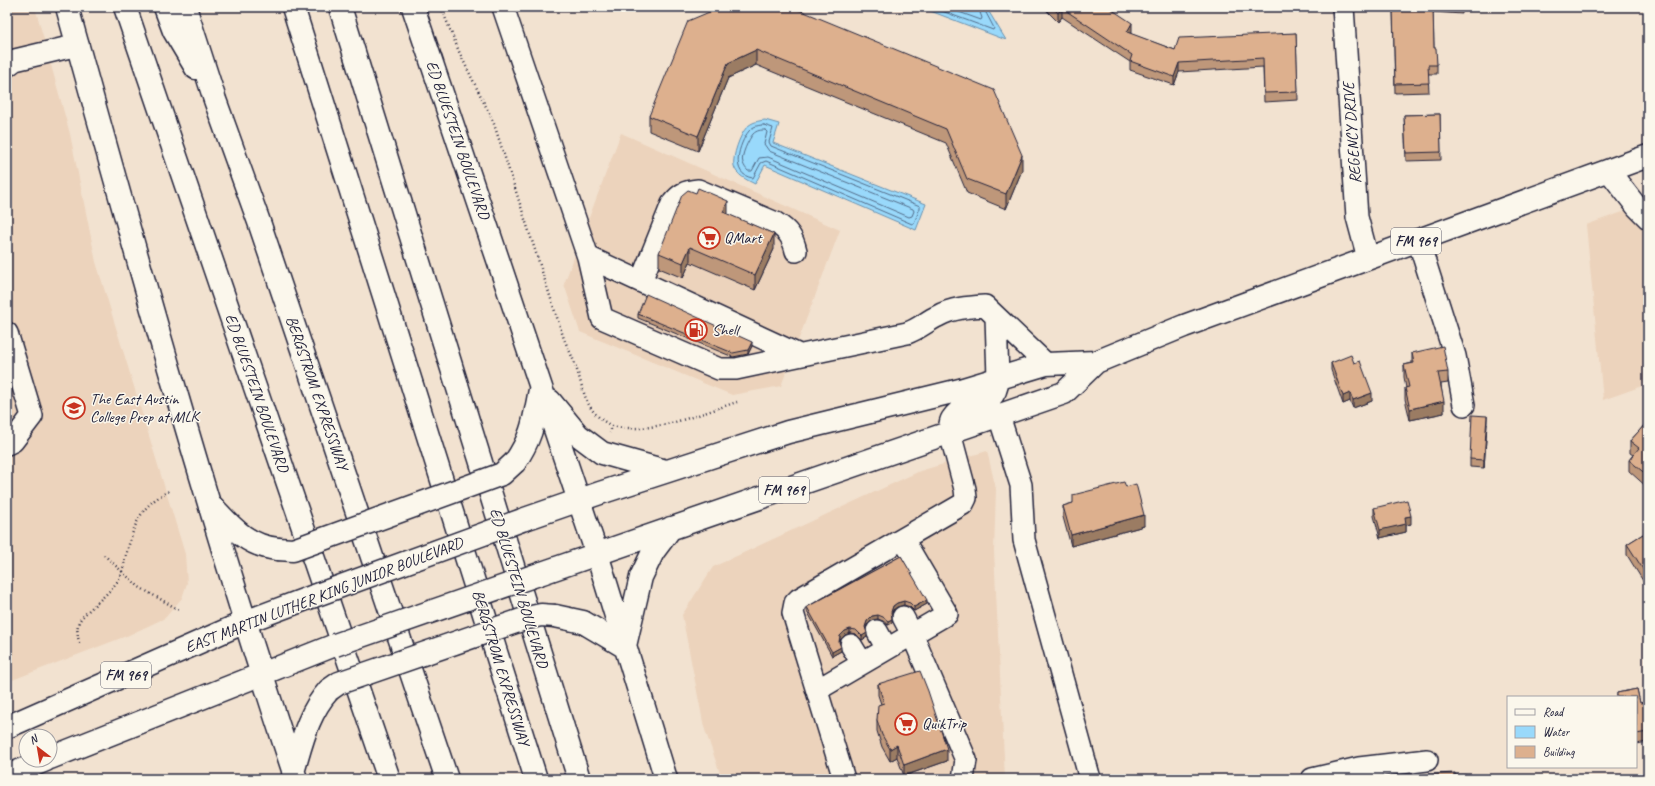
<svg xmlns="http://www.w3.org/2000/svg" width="1655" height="786" font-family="Caveat,sans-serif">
	<rect width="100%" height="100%" fill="#f2e2d0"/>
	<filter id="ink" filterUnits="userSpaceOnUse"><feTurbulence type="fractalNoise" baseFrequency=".025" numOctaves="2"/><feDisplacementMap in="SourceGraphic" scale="8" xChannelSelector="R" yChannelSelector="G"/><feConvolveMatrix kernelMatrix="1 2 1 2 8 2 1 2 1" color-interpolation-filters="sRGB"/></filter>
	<g filter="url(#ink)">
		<path fill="#ecd3bc" d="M7 7H35L70 134 96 262 185 554 187 583 182 598 165 618 129 635 7 682Z
			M621 133 840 230 781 386 732 395 580 332 564 284Z
			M1648 203V384L1603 400 1586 225Z
			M987 451 996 489 994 551 1005 779H722L704 727 682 615 713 567 920 471Z"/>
		<path fill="#99d9fb" stroke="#6990ae" d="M920 7H986L1006 40Z
			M765 120 779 124 773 143 926 204 916 230 765 165 755 184C747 180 736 175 734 166 732 157 740 134 747 127 752 122 758 121 765 120Z"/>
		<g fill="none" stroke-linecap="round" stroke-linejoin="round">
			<path stroke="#526b88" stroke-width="1" d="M931 7 993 30 994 28 983 7
				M945 7 981 20 982 18 978 7
				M764 125 773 128 769 142 771 146 920 206V208L914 223 912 224 766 161 761 163 753 178C729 175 739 143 749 131 753 126 759 125 764 125Z
				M765 130 767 132 764 144 769 151 913 209 914 211 912 216 909 217 768 157 759 158 752 171H748C746 169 744 166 743 163 740 156 749 139 753 134 757 130 761 130 765 130Z"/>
			<g stroke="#22223b" stroke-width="24">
				<path id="minor" d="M503 7 588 257 602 318 719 369H736L907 333C919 329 927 321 938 316 952 308 969 307 985 306L1046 364
					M1343 7 1357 217 1368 258
					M7 66 15 60 78 45
					M1609 171 1637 207 1648 218
					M1418 240 1455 356 1464 405
					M588 257 799 355
					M641 281 672 204C680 194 685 191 698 190L776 223C788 230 793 238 796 251
					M996 317 998 378
					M7 333 32 416 13 441 7 444
					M999 416 1021 485 1024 540 1090 779
					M903 617 912 634 966 760 963 779
					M877 631 887 649
					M851 645 862 663
					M817 690 947 614 903 539
					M844 779 793 613 795 603 799 599 963 504 966 498 965 489 950 433
					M1312 779 1359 768 1427 760"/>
			</g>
			<g stroke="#22223b" stroke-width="25">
				<path id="major" d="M67 7C139 266 211 524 296 779
					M125 7 389 779
					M340 7 579 779
					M413 7 597 554 666 779
					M550 401 578 435 602 453 666 471
					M950 433C950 428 950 421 953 418 968 396 995 413 998 378
					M515 462C533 436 534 419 540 390
					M210 504C231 526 246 546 278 549
					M522 520 600 493 788 432 960 390 1046 364 1096 362 1184 326 1648 156
					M542 573 1064 393 1096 362
					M555 616 583 622 625 647
					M625 646 641 577 653 552 671 528
					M7 727 245 622 314 596
					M50 758 335 645
					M293 772C302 742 308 713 329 690
					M7 776 46 760"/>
			</g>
			<g stroke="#22223b" stroke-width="25">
				<path id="highway" d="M165 7 174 31 196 68
					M185 7 215 100 259 222 447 779
					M293 7 536 779"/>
			</g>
			<path stroke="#22223b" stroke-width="2.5" stroke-dasharray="1 3" stroke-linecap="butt" d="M441 7 460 54 493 121 564 339C568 348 573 358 576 367 585 394 585 412 612 426L610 433
				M612 426C652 435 699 414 737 402
				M104 555 139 587 181 611
				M79 643C78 636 76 629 79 622 83 613 111 593 119 579 122 573 124 565 125 559 134 526 138 506 171 490"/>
			<use href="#minor" stroke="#fbf7ec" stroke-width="21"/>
			<use href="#major" stroke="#fbf7ec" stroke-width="22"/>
			<use href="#highway" stroke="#fbf7ec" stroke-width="22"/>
			<g stroke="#22223b" stroke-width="25" stroke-linecap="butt">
				<path id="major-bridge" d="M278 549 293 550 502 474 515 462
					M314 596 522 520
					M335 645 542 573
					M329 690 339 683 527 618 541 615 555 616"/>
			</g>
			<use href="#major-bridge" stroke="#fbf7ec" stroke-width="22"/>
		</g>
		<path fill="#be977a" stroke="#22223b" d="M721 7 1022 170 1006 209 967 193 946 143 756 65 728 78 698 151 649 131V116Z
			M1043 7H1108L1132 32 1131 34 1175 50 1296 33 1298 100 1264 102 1263 67 1179 72 1174 85 1130 70V62L1062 17 1058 22Z
			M1386 7H1462V14L1433 12 1434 48 1437 65V74H1428L1429 92 1395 93 1393 8 1386 9Z
			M1440 114 1441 160 1406 161 1404 115Z
			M728 214 774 249 755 290 690 262 683 278 659 268V253Z
			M638 314 752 346 748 354 733 357 638 318Z
			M1412 353 1448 372V383L1441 384 1444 413 1410 420 1405 399V388H1406L1404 377V365L1412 363Z
			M1331 363H1354L1372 401 1353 408 1350 401 1343 404 1331 370Z
			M1648 421V488L1629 471V460L1633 455 1630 453V441Z
			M1487 424 1484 468 1470 467V459Z
			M1126 487 1144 526 1071 546 1063 517V506Z
			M1374 508 1411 524 1406 525V532L1380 538 1374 516Z
			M1648 531V589L1627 555V544Z
			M901 556 927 604 914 611 910 607 904 605 897 607 893 610 892 615V623L888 625 883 621 878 619 872 620 867 625 866 629 867 637 862 640 856 634 850 633 845 635 840 640V643L841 651 832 656 807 611V607Z
			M878 684 947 761 904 776 897 757 890 761 882 747 877 731V720L881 704 878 695Z
			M1637 689 1640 703 1648 702V742L1636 744V697H1617V693Z"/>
		<path fill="#9b7b63" stroke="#22223b" d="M1062 8V17L1058 22V13Z
			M1132 23V32L1127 41V32Z
			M756 50V65L728 78 698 151V136L728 63Z
			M1179 63V72L1174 85V77Z
			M1022 155V170L1006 209V194Z
			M728 201V216L723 212Z
			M774 234V249L755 290V275Z
			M690 247V262L683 278V263Z
			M752 342V346L748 354V350Z
			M1350 393V401L1343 404V396Z
			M1372 393V401L1353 408V400Z
			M1444 401V413L1410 420V409Z
			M1487 416V424L1484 468V460Z
			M1144 515V526L1071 546V535Z
			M1411 516V524L1406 525V532L1380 538V530L1405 517Z
			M927 600V604L914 611V607Z
			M904 601V605L897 607 893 610 891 616V612L893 606 897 603Z
			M878 615V619L872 620 867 625 865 631V627L867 621 872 616Z
			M892 619V623L888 625V621Z
			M850 629V633L845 635 840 640 839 646 840 636 845 631Z
			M867 633V637L862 640V636Z
			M841 647V651L832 656V652Z
			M897 745V757L890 761V749Z
			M947 749V761L904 776V765Z"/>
		<path fill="#ddb08e" stroke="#22223b" d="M721 7H792L994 90 1022 155 1006 194 967 179 946 129 756 50 728 63 698 136 649 116 688 21Z
			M1052 7H1108L1132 23 1127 32 1175 50 1179 38 1296 33 1298 92 1264 93 1263 58 1179 63 1174 77 1130 61 1132 55 1062 8 1058 13Z
			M1393 7H1433L1434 48H1436L1437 65H1428L1429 83 1395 84Z
			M1440 114 1441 152 1406 153 1404 115Z
			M698 188 728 201 723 212 774 234 755 275 690 247 683 263 659 253 682 195 688 190 696 193Z
			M646 294 752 342 748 350 733 353 638 314Z
			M1443 346 1448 372 1438 373 1444 401 1410 409 1405 388 1409 387 1404 365 1414 363 1412 353Z
			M1351 355 1354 363 1360 361 1372 393 1353 400 1350 393 1343 396 1331 363Z
			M1472 415 1487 416 1484 460 1470 459Z
			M1648 421V476L1629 460 1639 448 1630 441Z
			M1124 482 1126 487 1136 484 1144 515 1071 535 1063 506 1073 503V495Z
			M1407 500 1411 516 1405 517 1406 524 1380 530 1374 508Z
			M1648 531V577L1627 544Z
			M901 556 927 600 914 607 910 603 904 601 897 603 893 606 891 612 892 619 888 621 883 617 878 615 872 616 867 621 865 627 867 633 862 636 856 630 850 629 845 631 840 636 839 642 841 647 832 652 807 607Z
			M920 671 928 691 947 749 904 765 897 745 890 749 882 735 877 720 878 705 884 703 878 684Z
			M1637 689 1640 703 1648 702V732L1636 734V697H1617V693Z
			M1455 773V775H1478V779H1419V775Z"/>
	</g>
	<defs>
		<g id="supermarket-ring" transform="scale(1.15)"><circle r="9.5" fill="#fbf7ec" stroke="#c8321e" stroke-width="1.5"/><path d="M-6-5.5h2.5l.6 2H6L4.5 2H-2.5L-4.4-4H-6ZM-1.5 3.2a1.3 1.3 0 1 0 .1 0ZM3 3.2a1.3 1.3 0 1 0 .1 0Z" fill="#c8321e"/></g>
		<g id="fuel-ring" transform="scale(1.15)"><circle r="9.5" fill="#fbf7ec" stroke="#c8321e" stroke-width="1.5"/><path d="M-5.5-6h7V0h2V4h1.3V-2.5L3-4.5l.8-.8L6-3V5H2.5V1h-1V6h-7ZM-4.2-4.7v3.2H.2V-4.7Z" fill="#c8321e"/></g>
		<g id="school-ring" transform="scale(1.15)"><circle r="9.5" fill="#fbf7ec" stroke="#c8321e" stroke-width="1.5"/><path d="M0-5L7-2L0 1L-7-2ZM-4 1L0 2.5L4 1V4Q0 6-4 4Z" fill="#c8321e"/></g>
	</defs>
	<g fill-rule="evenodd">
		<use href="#supermarket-ring" x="709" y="238"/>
		<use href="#fuel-ring" x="696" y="330"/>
		<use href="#school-ring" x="74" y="408"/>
		<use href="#supermarket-ring" x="906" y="724"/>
	</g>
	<g text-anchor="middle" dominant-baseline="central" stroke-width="3" stroke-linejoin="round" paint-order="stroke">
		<g fill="#fbf7ec" stroke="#636270" stroke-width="1">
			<rect x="1391" y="228" width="50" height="26" rx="3"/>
			<rect x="759" y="477" width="50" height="26" rx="3"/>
			<rect x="101" y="662" width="50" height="26" rx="3"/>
		</g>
		<g font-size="15" font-weight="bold" fill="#22223b">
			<text x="1416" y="241">FM 969</text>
			<text x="784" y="490">FM 969</text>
			<text x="126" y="675">FM 969</text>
		</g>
		<g font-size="16" fill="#22223b" stroke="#fbf7ec">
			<text transform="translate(1352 133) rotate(-94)">REGENCY DRIVE</text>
			<text transform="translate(458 140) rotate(71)">ED BLUESTEIN BOULEVARD</text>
			<text transform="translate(257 393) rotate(71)">ED BLUESTEIN BOULEVARD</text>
			<text transform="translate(317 393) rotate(71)">BERGSTROM EXPRESSWAY</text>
			<text transform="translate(519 588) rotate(73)">ED BLUESTEIN BOULEVARD</text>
			<text transform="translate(324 595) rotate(-21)">EAST MARTIN LUTHER KING JUNIOR BOULEVARD</text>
			<text transform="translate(501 668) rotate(73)">BERGSTROM EXPRESSWAY</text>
		</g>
		<g font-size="16" fill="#22223b" stroke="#fbf7ec" text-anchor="start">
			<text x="724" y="238">QMart</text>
			<text x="712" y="330">Shell</text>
			<text x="90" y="399">The East Austin<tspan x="90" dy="18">College Prep at MLK</tspan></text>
			<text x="922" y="724">QuikTrip</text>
		</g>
	</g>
	<rect width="1655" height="786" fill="none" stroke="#fbf7ec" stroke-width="24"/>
	<rect x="12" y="12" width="1631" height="762" fill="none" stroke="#22223b" stroke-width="1.5" filter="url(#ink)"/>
	<rect x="1507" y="696" width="130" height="72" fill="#fbf7ec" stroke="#a4a2a5"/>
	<rect x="1515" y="709" width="20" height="6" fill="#fbf7ec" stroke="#a4a2a5"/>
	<text x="1543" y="716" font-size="12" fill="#22223b">Road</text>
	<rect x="1515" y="726" width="20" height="12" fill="#99d9fb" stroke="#a4a2a5"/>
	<text x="1543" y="736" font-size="12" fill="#22223b">Water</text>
	<rect x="1515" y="746" width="20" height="12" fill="#ddb08e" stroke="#a4a2a5"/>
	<text x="1543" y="756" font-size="12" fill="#22223b">Building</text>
	<g transform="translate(38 748) rotate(329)"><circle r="19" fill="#fbf7ec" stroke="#a4a2a5"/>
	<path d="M0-3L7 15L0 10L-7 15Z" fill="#c8321e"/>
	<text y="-6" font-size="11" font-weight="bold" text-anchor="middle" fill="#22223b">N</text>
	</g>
</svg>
